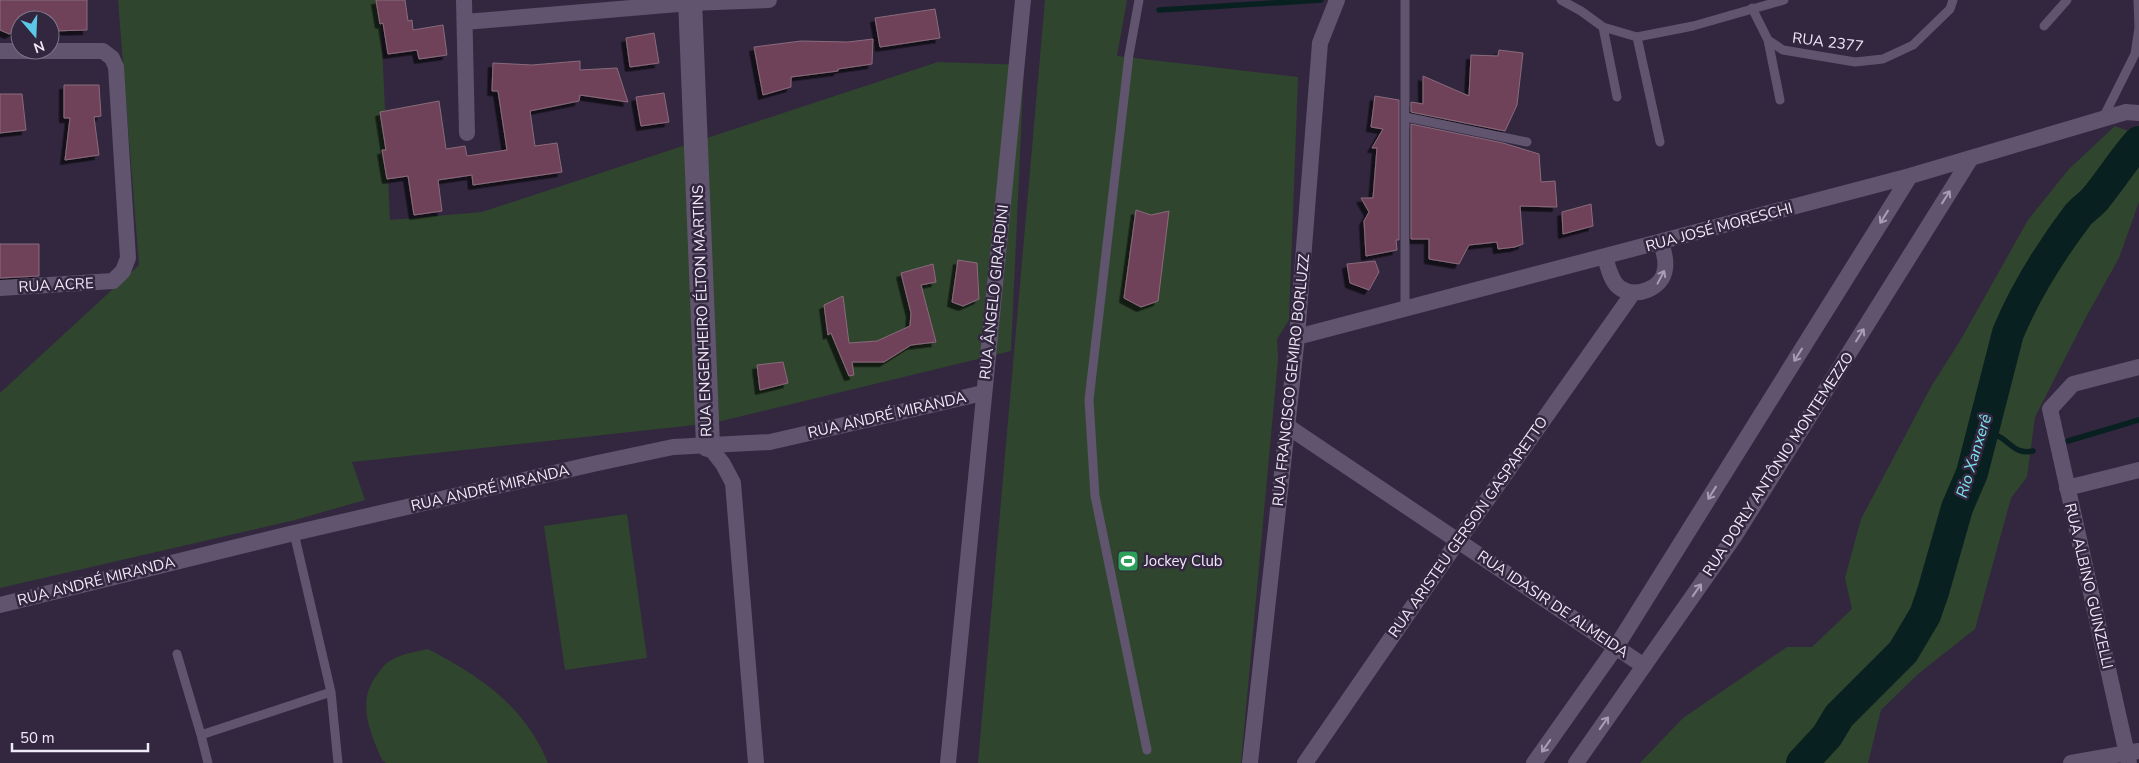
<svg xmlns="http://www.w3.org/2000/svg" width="2139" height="763" font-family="'Nunito Sans',sans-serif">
	<defs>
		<filter id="shadow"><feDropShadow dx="-4.5" dy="4.5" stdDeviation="0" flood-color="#0009"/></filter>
	</defs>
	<rect width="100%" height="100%" fill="#32273f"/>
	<path fill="#30452e" d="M118 0H380L390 220 482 212 938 62 1024 65 1011 351 713 423 352 462 365 500 295 520 0 588V393L139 265Z
		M1045 0H1127L1117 56 1298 77 1289 320 1277 339 1278 359 1241 763H978Z
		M2115 126 2139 135V202L2119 258 2086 317 2035 417 2027 477 2011 498 1975 629 1918 674 1881 710 1868 763H1640L1683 718 1787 647H1812L1852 609 1845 578 1861 519 1932 385 1960 341 2028 220 2069 169Z
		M627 514 647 658 565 670 544 526Z
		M428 649C481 677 524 705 548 763H386L382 760C370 732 356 702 377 675 380 671 383 666 387 663 398 654 415 652 428 649Z"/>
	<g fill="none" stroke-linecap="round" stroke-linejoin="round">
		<path stroke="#092021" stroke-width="5.5" d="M1159 10 1321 0
			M1984 430C1990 433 1997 435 2003 439 2014 447 2018 454 2033 451
			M2068 441 2139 420"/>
		<path stroke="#092021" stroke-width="32" d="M1802 763 1827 736 1839 716 1903 652 1925 615 1933 592 1957 508 1972 473 2008 333C2026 290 2050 252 2078 215 2083 209 2090 205 2095 199 2110 181 2123 160 2139 142"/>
	</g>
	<path fill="#6f425a" stroke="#896b7b" filter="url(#shadow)" d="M0 0H87V30L51 31 54 20H20V29L9 34 0 30Z
		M376 0H405L408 21 412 20 413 30 443 25 447 55 419 59 417 50 388 54 383 23 380 24Z
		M935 9 940 38 880 47 875 18Z
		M654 33 659 63 630 67 626 38Z
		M873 39 872 64 838 69V71L791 77V87L763 95 754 47 801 41 848 42Z
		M1499 50 1523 53 1517 105 1505 131 1411 112V102L1423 104V76L1469 96 1471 55 1498 56Z
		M580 61V70L617 68 628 102 580 95 579 101 530 111 535 146 557 143 562 172 473 185 472 175 438 180 442 211 414 215 408 176 387 179 382 150H386L380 112 439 101 446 149 465 146 467 156 507 150 498 91H492L493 63 532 65Z
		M64 85H99L101 116 94 117 99 155 65 160 70 118H64Z
		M664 93 669 122 641 126 636 97Z
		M0 94H22L26 130 0 133Z
		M1375 96 1399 100V240H1396L1397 250 1366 256 1364 221 1369 212 1361 198H1373L1377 148H1372L1383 129 1371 127Z
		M1411 124 1503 143 1539 154 1541 182 1555 181 1557 207 1520 206 1523 244 1515 247 1498 249 1497 242 1469 245 1459 264 1429 259V239H1411Z
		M1591 204 1593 226 1563 234 1562 212Z
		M1136 210 1151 215 1169 211 1158 301 1141 307 1124 298Z
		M0 244H39V276L0 278Z
		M958 260 977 263 979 299 963 306 952 302Z
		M1375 261 1379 272 1369 290 1350 283 1347 264Z
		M933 264 936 282 921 285 936 342 911 345 884 362H852L854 375 849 376 831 333 828 335 824 305 843 296 849 343 877 341 910 326 911 313 901 273Z
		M783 362 788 383 760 390 757 365Z"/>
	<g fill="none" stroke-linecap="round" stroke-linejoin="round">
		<path stroke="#60546e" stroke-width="9" d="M1139 0 1129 55 1089 400 1095 496 1147 750
			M1561 0 1581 11 1603 27 1637 37 1693 26 1784 0
			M1752 8 1768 40 1780 100
			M2044 26 2067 0
			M1603 27 1617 97
			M1637 37 1660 142
			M1768 40 1783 50 1855 62 1883 59 1913 45 1950 9 1953 0
			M1406 117 1527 142
			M2102 120 2135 54 2139 28 2138 0
			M1405 308V0
			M294 533 331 692 338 763
			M177 654 201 735
			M208 763 201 735 331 692"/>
		<path stroke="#60546e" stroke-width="16" d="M464 0 467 133
			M465 22 690 3 769 0
			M0 51H103L112 58 116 67 128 258 123 271 113 281 0 288
			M1605 257C1608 267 1611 282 1620 288 1636 299 1663 288 1665 269 1667 259 1663 251 1661 242
			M1297 337 1910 176 2126 112 2139 113
			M1287 426 1644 666
			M708 445 723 464 733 483 756 763
			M2067 488 2139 470
			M0 605 294 533 593 464 673 447 770 442 983 393
			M948 763 1023 0
			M1250 763 1297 337 1320 43 1337 0
			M1305 763 1458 541 1633 293
			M1534 763 1616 647 1910 176
			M1576 763 1734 537 1971 158
			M2071 763 2139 751
			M2129 763 2050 409 2073 384 2139 367"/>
		<path stroke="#60546e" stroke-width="24" d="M690 0 708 445"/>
	</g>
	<defs><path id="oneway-shaft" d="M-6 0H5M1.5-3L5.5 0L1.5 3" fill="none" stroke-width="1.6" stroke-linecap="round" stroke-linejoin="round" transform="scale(1.25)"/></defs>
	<g stroke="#a89eb3">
		<use href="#oneway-shaft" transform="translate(1946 197) rotate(-58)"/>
		<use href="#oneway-shaft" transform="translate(1884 217) rotate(122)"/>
		<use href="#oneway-shaft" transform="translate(1661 277) rotate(-62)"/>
		<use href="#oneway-shaft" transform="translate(1860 335) rotate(-58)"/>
		<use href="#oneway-shaft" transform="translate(1798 355) rotate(122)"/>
		<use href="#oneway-shaft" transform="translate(1712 493) rotate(122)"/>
		<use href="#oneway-shaft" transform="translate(1697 590) rotate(-55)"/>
		<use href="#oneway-shaft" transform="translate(1604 723) rotate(-55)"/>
		<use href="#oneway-shaft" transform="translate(1546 746) rotate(125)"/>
	</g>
	<defs>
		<g id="stadium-square" transform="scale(1.125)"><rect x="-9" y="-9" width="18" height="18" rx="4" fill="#2e9e5b" stroke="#32273f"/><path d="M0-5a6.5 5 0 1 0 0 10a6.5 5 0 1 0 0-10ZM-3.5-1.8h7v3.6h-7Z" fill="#fff"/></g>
	</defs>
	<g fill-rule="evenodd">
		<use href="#stadium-square" x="1128" y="561"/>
	</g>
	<g text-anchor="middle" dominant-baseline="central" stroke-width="5" stroke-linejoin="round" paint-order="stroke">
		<g font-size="15" fill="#efe9f8" stroke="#32273f">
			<text transform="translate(1828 42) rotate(7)">RUA 2377</text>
			<text transform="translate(1719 227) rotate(-15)">RUA JOSÉ MORESCHI</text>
			<text transform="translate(56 285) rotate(-3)">RUA ACRE</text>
			<text transform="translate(994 292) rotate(-84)">RUA ÂNGELO GIRARDINI</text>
			<text transform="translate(702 311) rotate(-92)">RUA ENGENHEIRO ÉLTON MARTINS</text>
			<text transform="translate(1291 380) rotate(-84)">RUA FRANCISCO GEMIRO BORLUZZ</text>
			<text transform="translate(887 415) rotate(-13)">RUA ANDRÉ MIRANDA</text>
			<text transform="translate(1778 464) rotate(-57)">RUA DORLY ANTÔNIO MONTEMEZZO</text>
			<text transform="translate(490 488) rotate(-13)">RUA ANDRÉ MIRANDA</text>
			<text transform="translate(1468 527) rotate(-55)">RUA ARISTEU GERSON GASPARETTO</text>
			<text transform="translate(96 581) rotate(-14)">RUA ANDRÉ MIRANDA</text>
			<text transform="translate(2089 586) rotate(77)">RUA ALBINO GUINZELLI</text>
			<text transform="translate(1553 604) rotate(34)">RUA IDASIR DE ALMEIDA</text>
		</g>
		<g font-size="15" fill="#efe9f8" stroke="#32273f" text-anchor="start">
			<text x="1144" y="561">Jockey Club</text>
		</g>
		<g font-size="16" font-style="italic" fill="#78e6ed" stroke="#32273f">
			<text transform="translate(1974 456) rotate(-73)">Rio Xanxerê</text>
		</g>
	</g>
	<g transform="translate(35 35) rotate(161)"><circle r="24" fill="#32273f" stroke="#7e7589"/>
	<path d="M0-4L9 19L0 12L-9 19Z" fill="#5bc8e7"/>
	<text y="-8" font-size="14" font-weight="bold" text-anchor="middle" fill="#efe9f8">N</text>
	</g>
	<path d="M12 743v8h136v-8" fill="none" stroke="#efe9f8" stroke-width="2.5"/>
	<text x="20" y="743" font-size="15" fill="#efe9f8" stroke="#32273f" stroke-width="4" paint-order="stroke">50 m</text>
</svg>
